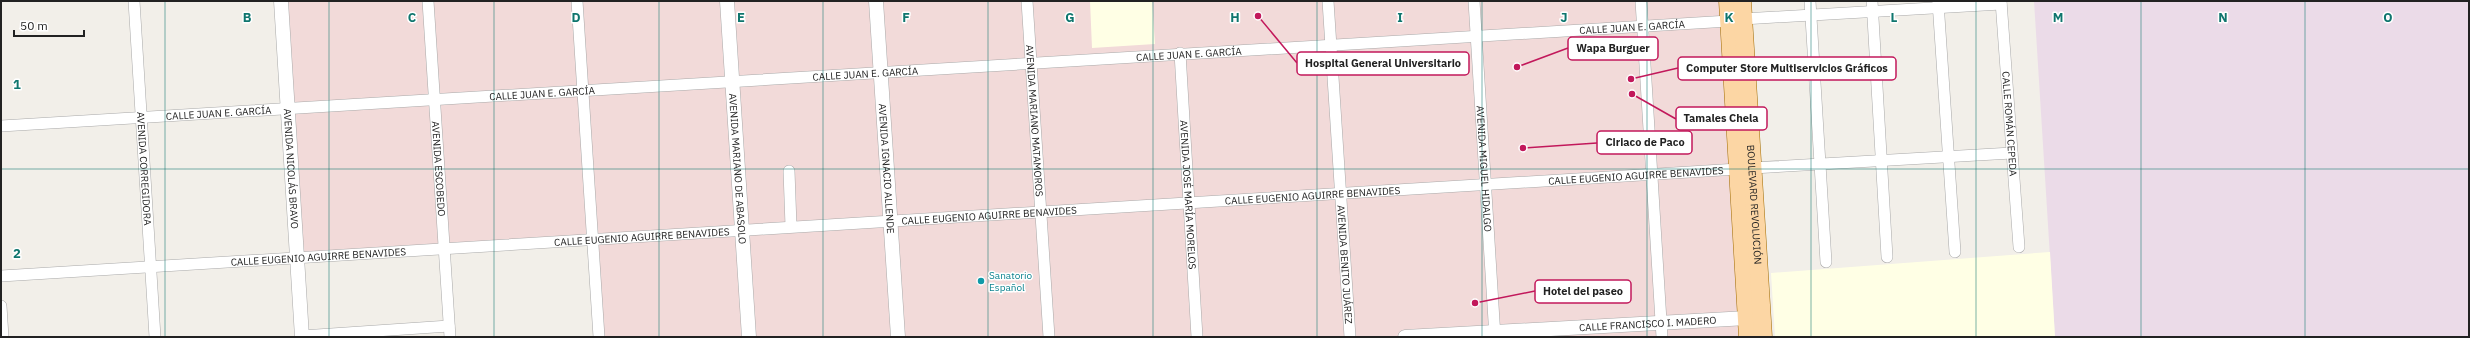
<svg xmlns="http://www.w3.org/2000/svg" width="2470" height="338" font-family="'IBM Plex Sans',sans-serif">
	<rect width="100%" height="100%" fill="#f2efe9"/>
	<path fill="#f2dad9" d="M283 1H1727L1750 337H602L595 238 299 256Z"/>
	<path fill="#ebdbe8" d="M2034 1H2469V337H2055Z"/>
	<path fill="#ffffe5" d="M1090 1H1152L1155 44 1092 48Z
		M2050 252 2055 337H1775L1771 273Z"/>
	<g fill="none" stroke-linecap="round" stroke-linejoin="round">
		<g stroke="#a9a9a9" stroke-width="12">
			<g id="minor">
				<path id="s1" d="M134 1 155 337"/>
				<path id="s2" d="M428 1 450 337"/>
				<path d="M577 1 599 337"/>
				<path id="s3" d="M1027 1 1049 337"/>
				<path id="s4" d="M1328 1 1350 337"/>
				<path id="s5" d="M1474 1 1495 337"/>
				<path d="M1641 1 1662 337"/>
				<path d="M1810 1 1826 262"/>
				<path d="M1872 1 1887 257"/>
				<path id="s6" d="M2001 1 2019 247"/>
				<path d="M1938 2 1955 252"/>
				<path d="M1743 19 2001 4"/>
				<path id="s7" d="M1180 53 1197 337"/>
				<path id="s8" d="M1 126 1729 21"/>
				<path d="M1752 168 2012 153"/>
				<path d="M789 171 791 226"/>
				<path id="s9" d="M1 276 1738 169"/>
				<path d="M1 306 3 337"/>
				<path d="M302 336 449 326"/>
			</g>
		</g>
		<g stroke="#a9a9a9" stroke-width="15">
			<g id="tertiary">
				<path id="s10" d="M281 1 302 337"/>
				<path id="s11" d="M727 1 749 337"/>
				<path id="s12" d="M876 1 898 337"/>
				<path id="s13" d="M1405 337 1747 318"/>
			</g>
		</g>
		<g stroke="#a06b00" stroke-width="19">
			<g id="primary">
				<path d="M1728 1 1748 337"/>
				<path id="s14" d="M1742 1 1763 337"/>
			</g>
		</g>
		<use href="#minor" stroke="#fff" stroke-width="11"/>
		<use href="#tertiary" stroke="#fff" stroke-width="14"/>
		<use href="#primary" stroke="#fcd6a4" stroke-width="18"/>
	</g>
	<path fill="none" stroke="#0f766e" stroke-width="1" stroke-opacity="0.55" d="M165 1V337M329 1V337M494 1V337M659 1V337M823 1V337M988 1V337M1153 1V337M1317 1V337M1482 1V337M1647 1V337M1811 1V337M1976 1V337M2141 1V337M2305 1V337M1 169H2469"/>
	<circle fill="#0f9aa8" stroke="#fff" stroke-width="1.5" cx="981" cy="281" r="4"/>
	<g text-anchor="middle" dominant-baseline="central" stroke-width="3" stroke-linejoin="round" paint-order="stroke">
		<g font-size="10" fill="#222" stroke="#fff">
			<text stroke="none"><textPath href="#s8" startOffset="1634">CALLE JUAN E. GARCÍA</textPath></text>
			<text stroke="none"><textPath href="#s8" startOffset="1190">CALLE JUAN E. GARCÍA</textPath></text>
			<text stroke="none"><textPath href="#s8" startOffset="866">CALLE JUAN E. GARCÍA</textPath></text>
			<text stroke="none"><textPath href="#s8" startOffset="542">CALLE JUAN E. GARCÍA</textPath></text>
			<text stroke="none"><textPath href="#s8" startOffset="218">CALLE JUAN E. GARCÍA</textPath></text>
			<text stroke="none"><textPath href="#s3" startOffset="120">AVENIDA MARIANO MATAMOROS</textPath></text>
			<text stroke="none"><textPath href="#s6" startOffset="123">CALLE ROMÁN CEPEDA</textPath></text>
			<text stroke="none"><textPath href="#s1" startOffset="168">AVENIDA CORREGIDORA</textPath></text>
			<text stroke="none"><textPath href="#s10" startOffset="168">AVENIDA NICOLÁS BRAVO</textPath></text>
			<text stroke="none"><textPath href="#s2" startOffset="168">AVENIDA ESCOBEDO</textPath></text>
			<text stroke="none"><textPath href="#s11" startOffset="168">AVENIDA MARIANO DE ABASOLO</textPath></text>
			<text stroke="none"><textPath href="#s12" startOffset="168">AVENIDA IGNACIO ALLENDE</textPath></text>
			<text stroke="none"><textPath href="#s5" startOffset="168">AVENIDA MIGUEL HIDALGO</textPath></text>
			<text stroke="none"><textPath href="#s9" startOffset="1638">CALLE EUGENIO AGUIRRE BENAVIDES</textPath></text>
			<text stroke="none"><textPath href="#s7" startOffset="142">AVENIDA JOSÉ MARÍA MORELOS</textPath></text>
			<text stroke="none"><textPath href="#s9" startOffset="1314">CALLE EUGENIO AGUIRRE BENAVIDES</textPath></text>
			<text stroke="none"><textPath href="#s14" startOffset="204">BOULEVARD REVOLUCIÓN</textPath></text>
			<text stroke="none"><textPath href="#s9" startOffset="990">CALLE EUGENIO AGUIRRE BENAVIDES</textPath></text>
			<text stroke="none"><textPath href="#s9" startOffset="642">CALLE EUGENIO AGUIRRE BENAVIDES</textPath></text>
			<text stroke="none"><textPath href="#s9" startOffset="318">CALLE EUGENIO AGUIRRE BENAVIDES</textPath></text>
			<text stroke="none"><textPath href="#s4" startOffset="264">AVENIDA BENITO JUÁREZ</textPath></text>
			<text stroke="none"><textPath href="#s13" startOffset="243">CALLE FRANCISCO I. MADERO</textPath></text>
		</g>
		<g font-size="10" fill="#0d838f" stroke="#fff" text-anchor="start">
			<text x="989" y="275">Sanatorio<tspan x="989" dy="12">Español</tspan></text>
		</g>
	</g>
	<g font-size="13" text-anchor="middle" font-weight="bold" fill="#0f766e" stroke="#fff" stroke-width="3" stroke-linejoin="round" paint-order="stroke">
		<text x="247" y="22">B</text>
		<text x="412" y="22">C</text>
		<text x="576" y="22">D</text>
		<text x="741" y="22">E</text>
		<text x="906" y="22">F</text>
		<text x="1070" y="22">G</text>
		<text x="1235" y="22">H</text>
		<text x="1400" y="22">I</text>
		<text x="1564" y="22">J</text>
		<text x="1729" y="22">K</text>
		<text x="1894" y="22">L</text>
		<text x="2058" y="22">M</text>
		<text x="2223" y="22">N</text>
		<text x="2388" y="22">O</text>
		<text x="17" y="89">1</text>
		<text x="17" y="258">2</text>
	</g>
	<path fill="none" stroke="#c2185b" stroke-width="1.5" d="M1517 67L1568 48M1258 16L1297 63M1631 79L1678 68M1632 94L1676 119M1523 148L1597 143M1475 303L1535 291"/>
	<g fill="#c2185b" stroke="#fff" stroke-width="1.5">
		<circle cx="1517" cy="67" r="4"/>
		<circle cx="1258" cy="16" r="4"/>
		<circle cx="1631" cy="79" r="4"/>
		<circle cx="1632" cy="94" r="4"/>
		<circle cx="1523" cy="148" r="4"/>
		<circle cx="1475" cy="303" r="4"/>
	</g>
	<g fill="#fff" stroke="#c2185b" stroke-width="1.5">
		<rect x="1568" y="37" width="90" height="23" rx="4"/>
		<rect x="1297" y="52" width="172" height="23" rx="4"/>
		<rect x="1678" y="57" width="218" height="23" rx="4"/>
		<rect x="1676" y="107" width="91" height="23" rx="4"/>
		<rect x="1597" y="131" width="95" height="23" rx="4"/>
		<rect x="1535" y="280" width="96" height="23" rx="4"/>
	</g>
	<g font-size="11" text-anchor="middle" font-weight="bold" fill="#222">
		<text x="1613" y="52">Wapa Burguer</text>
		<text x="1383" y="67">Hospital General Universitario</text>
		<text x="1787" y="72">Computer Store Multiservicios Gráficos</text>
		<text x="1721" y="122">Tamales Chela</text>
		<text x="1645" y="146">Ciriaco de Paco</text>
		<text x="1583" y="295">Hotel del paseo</text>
	</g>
	<rect width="2470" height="338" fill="none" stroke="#222222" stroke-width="4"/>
	<path d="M14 30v6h70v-6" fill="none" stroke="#222222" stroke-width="2"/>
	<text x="20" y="30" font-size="12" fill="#222222" stroke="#ffffff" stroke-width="3" paint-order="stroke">50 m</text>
</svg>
